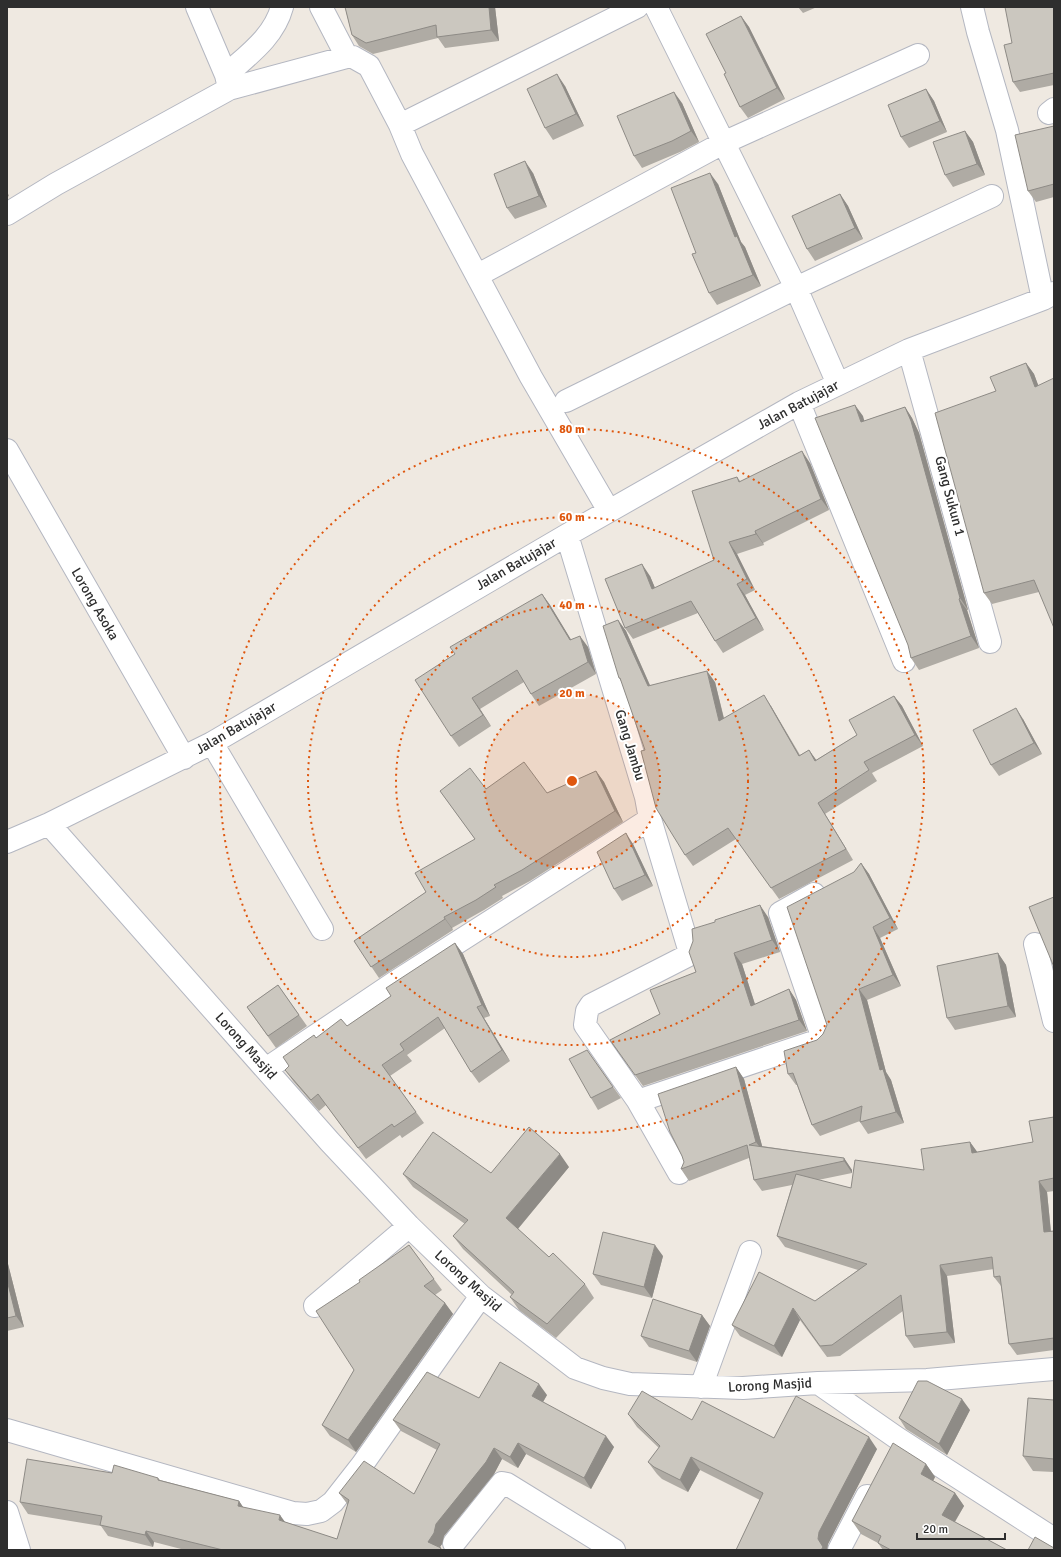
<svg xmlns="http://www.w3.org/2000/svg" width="1061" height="1557" font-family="Signika,sans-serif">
	<rect width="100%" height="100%" fill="#efe9e1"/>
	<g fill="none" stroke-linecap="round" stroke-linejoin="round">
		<g stroke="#b4b7c1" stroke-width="24">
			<path id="minor" d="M197 7 226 75 229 88
				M321 7 347 57
				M656 7 796 288 838 384
				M972 7 978 32 1007 130 1043 299
				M226 75C248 55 274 37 282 7
				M1049 113 1054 109
				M400 125 637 7
				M7 214 56 184 229 89 347 57H353L369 66 400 125 412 154 531 377 609 511
				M478 275 723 143 918 55
				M909 350 990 642
				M566 401 796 288 992 196
				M799 403 904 661
				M7 450 184 758
				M567 535 646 797 650 819 689 949 687 956 591 1005 587 1011 585 1025 638 1101 679 1173
				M212 743 322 929
				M49 824 330 1142 409 1226 481 1296 575 1368 603 1378 630 1384 743 1388 818 1383 927 1380 1054 1369
				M7 842 49 824 212 743 567 535 799 403 909 350 1043 299 1054 293
				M1035 944 1054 1021
				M266 1069 394 983 650 819
				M638 1101 820 1040 822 1036 780 913 814 894
				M315 1306 409 1226
				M818 1383 897 1438 1054 1539
				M701 1387 750 1252
				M7 1430 293 1513 307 1514 321 1511 333 1502 362 1465 481 1296
				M7 1512 19 1550
				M454 1543 502 1483 507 1484 614 1550
				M839 1550 867 1496"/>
		</g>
		<use href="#minor" stroke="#fff" stroke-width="22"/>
	</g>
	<path fill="#afaba4" d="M345 7H495L499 41 445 48 438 38 373 54 359 46 352 35Z
		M798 7H817L803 13Z
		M1054 7V85L1020 92 1013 82 1012 43Z
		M741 16 749 27 785 99 748 118 740 107 726 73Z
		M565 86 584 126 553 140 545 128Z
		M926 89 934 101 947 132 909 148 901 137Z
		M682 103 699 142 680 152 642 168 634 156Z
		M1054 127V197L1036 202 1028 191Z
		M965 131 973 142 985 175 953 187 945 175Z
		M533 173 547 207 515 219 507 208Z
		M718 184 741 242 745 247 761 286 717 305 709 293 696 253Z
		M7 191 9 196 7 197Z
		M840 194 848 206 863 239 815 261 807 249Z
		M1026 363 1034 374 1038 385 1039 592 992 604 984 593 996 391Z
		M905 407 912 418 919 433 968 610H967L979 648 919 670 911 658 863 416 864 421Z
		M810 463 829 510 763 543 764 545 737 554 755 590 745 595 764 630 723 653 715 641 698 613 633 639 625 628 650 576 655 588 714 560 737 477 741 482Z
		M542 594 550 605 571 640 588 647 596 674 539 706 531 694 524 682 480 709 491 726 459 747 451 736 455 654Z
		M618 620 626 631 650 685 715 682 724 718 771 706 800 755 809 750 816 760 857 735 894 696 902 706 923 746 872 773 877 781 825 814 853 860 779 899 736 839 693 866 685 855 645 750 622 683 619 678Z
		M1023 719 1042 754 999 776 991 765Z
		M596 771 604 782 623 822 530 881 502 896 503 898 484 910 452 928 453 930 379 978 354 941 426 892 475 839 440 791 486 789 547 793Z
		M633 844 653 886 622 901 614 889Z
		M861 863 869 874 898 929 880 938 901 986 867 1000 886 1072 891 1080 904 1123 868 1134 860 1122V1121L820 1136 812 1125 797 1085H796L788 1074 817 1040 823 1034 827 1025 854 872Z
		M768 917 780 952 742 964 755 1004 789 989 796 1000 807 1031 643 1086 610 1040 660 1014 696 972Z
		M455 943 463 954 490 1016 484 1018 510 1061 479 1083 471 1072 445 1028 407 1055 412 1061 390 1076 424 1123 402 1138 400 1135 366 1159 326 1105 319 1111 293 1081 285 1070 316 1038 347 1026 391 996Z
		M998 953 1006 965 1016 1017 955 1030 947 1018Z
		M278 985 307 1026 276 1048 247 1007Z
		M587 1050 621 1098 598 1110 591 1098Z
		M736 1067 744 1079 762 1146 844 1158 852 1170V1173L818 1180 851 1188 924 1170 970 1142 977 1152 1033 1142 1054 1117V1191L1047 1192 1051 1231H1054V1350L1017 1355 1009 1344 1001 1286 994 1277V1269L947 1276 955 1343 914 1348 906 1336 903 1311 840 1356 827 1357 800 1320 782 1357 740 1336 732 1325 815 1301 858 1270 785 1247 777 1236 792 1185 762 1191 754 1180 749 1158 689 1181 681 1169Z
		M569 1167 518 1229 549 1257 585 1284 594 1298 556 1338 519 1310 510 1297 512 1295 463 1249 453 1236 465 1224 413 1187 403 1174 491 1173Z
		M409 1245 442 1290 435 1295 445 1303 453 1314 356 1452 330 1436 322 1425 354 1370 360 1282Z
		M663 1256 652 1298 601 1285 593 1274Z
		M7 1260 24 1327 7 1331Z
		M702 1315 710 1326 697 1362 649 1347 641 1336Z
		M547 1395 543 1402 614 1447 591 1489 526 1454 518 1468 502 1459 494 1474 444 1536 442 1544 440 1547 442 1550H185L154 1542 153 1547 108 1536 101 1526 28 1514 20 1502 112 1473 158 1478 160 1480 239 1501 243 1507 284 1522 337 1539 348 1505 339 1493 414 1494 437 1450 401 1431 393 1420 479 1398Z
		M1054 1400V1472L1033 1471 1023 1456Z
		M970 1410 947 1455 906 1429 899 1418Z
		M628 1414 692 1420 774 1438 877 1449 828 1544 827 1550H736L760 1500 700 1470 688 1492 662 1479 657 1474 648 1462 659 1448 637 1427Z
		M926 1464 935 1477 933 1481 955 1493 964 1506 955 1522 1007 1550H883L878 1543 861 1534 852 1521Z"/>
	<path fill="#8e8b86" d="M489 7H495L499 41 491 30Z
		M741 16 749 27 785 99 777 88Z
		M557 74 565 86 584 126 576 114Z
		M926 89 934 101 947 132 940 121Z
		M674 92 682 103 699 142 691 131Z
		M965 131 973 142 985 175 977 164Z
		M525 161 533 173 547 207 539 196Z
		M710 173 718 184 741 242 745 247 761 286 753 275 735 237Z
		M840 194 848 206 863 239 855 228Z
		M1026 363 1034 374 1043 398 1035 387Z
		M855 405 863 416 868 434 861 422Z
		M905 407 912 418 919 433 968 610 960 598Z
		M802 451 810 463 829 510 821 499Z
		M755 531 763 543 764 545 756 534Z
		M729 542 737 554 755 590 747 579Z
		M642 564 650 576 660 600 652 589Z
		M737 584 745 595 764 630 756 618Z
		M542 594 550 605 578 651 570 640Z
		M959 599 967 610 979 648 971 636Z
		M618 620 626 631 655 697 648 686Z
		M580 636 588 647 596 674 588 662Z
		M707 671 715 682 727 732 719 721Z
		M764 695 771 706 806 767 799 756Z
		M894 696 902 706 923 746 915 735Z
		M472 698 480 709 491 726 483 715Z
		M1016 708 1023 719 1042 754 1034 743Z
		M809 750 817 761H815Z
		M596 771 604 782 623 822 615 811Z
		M818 803 825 814 853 860 846 849Z
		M626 833 633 844 653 886 645 875Z
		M861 863 869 874 898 929 890 918Z
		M760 905 768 917 780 952 772 940Z
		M444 917 452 928 453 930 445 919Z
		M873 927 880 938 901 986 893 975Z
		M455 943 463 954 490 1016 482 1005Z
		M734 953 742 964 759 1017 751 1006Z
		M998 953 1006 965 1016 1017 1008 1006Z
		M789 989 796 1000 807 1031 799 1020Z
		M859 989 867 1000 886 1072 891 1080 904 1123 896 1112 880 1070Z
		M477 1007 484 1018 510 1061 502 1050Z
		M736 1067 744 1079 764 1153 756 1142Z
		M970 1142 978 1153H972Z
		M560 1154 569 1167 516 1231 506 1218Z
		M844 1158 852 1170V1173L844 1161Z
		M1039 1181 1047 1192 1052 1244 1044 1232Z
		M655 1245 663 1256 652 1298 644 1287Z
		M7 1260 24 1327 16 1316 7 1280Z
		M940 1265 947 1276 955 1343 947 1332Z
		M445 1303 453 1314 356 1452 348 1440Z
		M793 1308 800 1320 782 1357 774 1346Z
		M702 1315 710 1326 697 1362 689 1351Z
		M539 1384 547 1395 540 1407 532 1396Z
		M962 1399 970 1410 947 1455 939 1444Z
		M606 1436 614 1447 591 1489 584 1478Z
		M869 1437 877 1449 828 1544 827 1550H821L818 1539 819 1532Z
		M518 1443 526 1454 518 1468 510 1457Z
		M494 1448 502 1459 494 1474 444 1536 442 1544 438 1550 428 1542 436 1524Z
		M691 1457 700 1470 688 1492 680 1480Z
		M926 1464 935 1477 930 1487 921 1474Z
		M955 1493 964 1506 951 1528 942 1515Z
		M239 1501 247 1513 238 1506Z
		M280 1515 288 1526 279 1520Z
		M146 1531 154 1542 153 1547 145 1535Z"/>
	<path fill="#cbc7bf" stroke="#8e8b86" d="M345 7H489L491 30 437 37 436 25 366 43 352 35Z
		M1005 7H1054V73L1013 82 1004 45 1012 43Z
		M741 16 777 88 740 107 724 74 726 73 706 34Z
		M557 74 576 114 545 128 527 89Z
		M926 89 940 121 901 137 888 105Z
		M674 92 691 131 672 141 634 156 617 116Z
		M1054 126V184L1028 191 1015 135Z
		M965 131 977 164 945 175 933 142Z
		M525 161 539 196 507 208 494 174Z
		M710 173 735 237 737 236 753 275 709 293 692 254 696 253 671 188Z
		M840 194 855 228 807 249 792 216Z
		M1026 363 1035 387 1054 378V628L1034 580 984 593 935 413 996 391 990 377Z
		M855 405 861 422 905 407 911 421 960 598 959 599 971 636 911 658 908 645 815 418Z
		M802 451 821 499 755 531 756 534 729 542 747 579 737 584 756 618 715 641 691 601 625 628 605 579 642 564 652 589 714 560 692 491 737 477 739 482Z
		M542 594 570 640 580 636 588 662 531 694 517 670 472 698 483 715 451 736 415 680 455 654 450 647Z
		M618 620 648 686 707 671 719 721 764 695 799 756 809 750 815 761 857 735 849 720 894 696 915 735 864 762 869 770 818 803 846 849 771 888 728 828 685 855 656 808 641 751 645 750 620 678H619L603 626Z
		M1016 708 1034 743 991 765 973 730Z
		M524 762 547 793 596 771 615 811 522 870 494 885 496 887 476 900 444 917 445 919 371 967 354 941 426 892 415 873 475 839 440 791 470 768 486 789Z
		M626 833 645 875 614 889 597 852Z
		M861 863 890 918 873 927 893 975 859 989 880 1070 883 1069 896 1112 860 1122 862 1106 812 1125 793 1073 788 1074 784 1051 817 1040 823 1034 827 1025 787 907 854 872Z
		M1054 897V967L1029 907Z
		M760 905 772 940 734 953 751 1006 789 989 799 1020 635 1075 610 1040 660 1014 650 990 696 972 689 952 693 941 692 929 715 922V920Z
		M455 943 482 1005 477 1007 502 1050 471 1072 438 1017 400 1044 404 1050 382 1065 416 1112 394 1127 392 1124 358 1148 318 1094 311 1100 285 1070 289 1066 283 1057 314 1035 316 1038 341 1019 347 1026 391 996 386 988Z
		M998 953 1008 1006 947 1018 937 966Z
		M278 985 299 1015 268 1036 247 1007Z
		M587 1050 613 1087 591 1098 569 1059Z
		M736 1067 756 1142 749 1145 844 1158V1161L754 1180 747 1145 681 1169 684 1162 682 1156 670 1132 658 1094Z
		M1054 1117V1178L1039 1181 1044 1232 1054 1231V1338L1009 1344 1000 1276 994 1277 992 1257 940 1265 947 1332 906 1336 901 1295 832 1345 820 1346 793 1308 774 1346 732 1325 759 1272 815 1301 867 1264 777 1236 796 1174 851 1188 855 1160 924 1170 921 1149 970 1142 972 1153 1033 1142 1029 1121Z
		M529 1127 560 1154 506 1218 549 1257 553 1253 585 1284 547 1324 510 1297 514 1292 453 1236 468 1220 403 1174 433 1132 491 1173Z
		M603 1232 655 1245 644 1287 593 1274Z
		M409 1245 434 1279 424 1286 445 1303 348 1440 322 1425 354 1370 316 1311 360 1282 359 1280Z
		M7 1280 16 1316 7 1318Z
		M653 1299 702 1315 689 1351 641 1336Z
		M500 1362 539 1384 532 1396 606 1436 584 1478 518 1443 510 1457 494 1448 486 1462 436 1524 434 1533 428 1542 441 1548 440 1550H223L146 1531 145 1535 100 1525 102 1516 20 1502 27 1459 112 1473 114 1465 158 1478V1480L239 1501 238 1506 280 1515 279 1520 337 1539 349 1500 339 1493 364 1461 414 1494 440 1444 393 1420 427 1372 479 1398Z
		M918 1381H927L962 1399 939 1444 899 1418Z
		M642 1391 692 1420 702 1401 774 1438 796 1396 869 1437 819 1532 818 1539 823 1547 821 1550H736L763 1493 691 1457 680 1480 654 1467 648 1462 660 1446 628 1414Z
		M1028 1398 1054 1400V1459L1023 1456Z
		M893 1443 926 1464 921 1474 955 1493 942 1515 1007 1550H891L878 1543 881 1536 852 1521Z
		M1035 1537 1054 1548V1550H1028Z"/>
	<circle cx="572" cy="781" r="88" fill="#df570e" fill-opacity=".12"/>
	<g fill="none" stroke="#df570e" stroke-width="2" stroke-dasharray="2 4">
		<circle cx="572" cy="781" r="88"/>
		<circle cx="572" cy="781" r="176"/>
		<circle cx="572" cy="781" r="264"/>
		<circle cx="572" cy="781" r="352"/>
	</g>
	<g text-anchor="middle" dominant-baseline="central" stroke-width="4" stroke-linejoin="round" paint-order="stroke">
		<g font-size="14" fill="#2e2e2e" stroke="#fff">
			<text transform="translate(798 405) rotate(-28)">Jalan Batujajar</text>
			<text transform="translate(950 496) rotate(75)">Gang Sukun 1</text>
			<text transform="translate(516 564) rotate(-30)">Jalan Batujajar</text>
			<text transform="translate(95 604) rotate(60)">Lorong Asoka</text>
			<text transform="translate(236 728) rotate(-30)">Jalan Batujajar</text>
			<text transform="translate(630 745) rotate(73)">Gang Jambu</text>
			<text transform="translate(246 1046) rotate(48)">Lorong Masjid</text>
			<text transform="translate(468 1281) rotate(42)">Lorong Masjid</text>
			<text transform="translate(770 1385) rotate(-3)">Lorong Masjid</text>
		</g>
	</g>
	<circle cx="572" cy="781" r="6" fill="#df570e" stroke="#fff" stroke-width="2"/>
	<g font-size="12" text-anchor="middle" font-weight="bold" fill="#df570e" stroke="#fff" stroke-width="4" stroke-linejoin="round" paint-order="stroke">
		<text x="572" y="433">80 m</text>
		<text x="572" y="521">60 m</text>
		<text x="572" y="609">40 m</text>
		<text x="572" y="697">20 m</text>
	</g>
	<rect width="1061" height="1557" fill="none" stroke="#2e2e2e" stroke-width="16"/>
	<path d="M917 1533v6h88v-6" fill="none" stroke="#2e2e2e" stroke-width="2"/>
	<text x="923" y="1533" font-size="12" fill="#2e2e2e" stroke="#ffffff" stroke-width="3" paint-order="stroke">20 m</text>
</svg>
